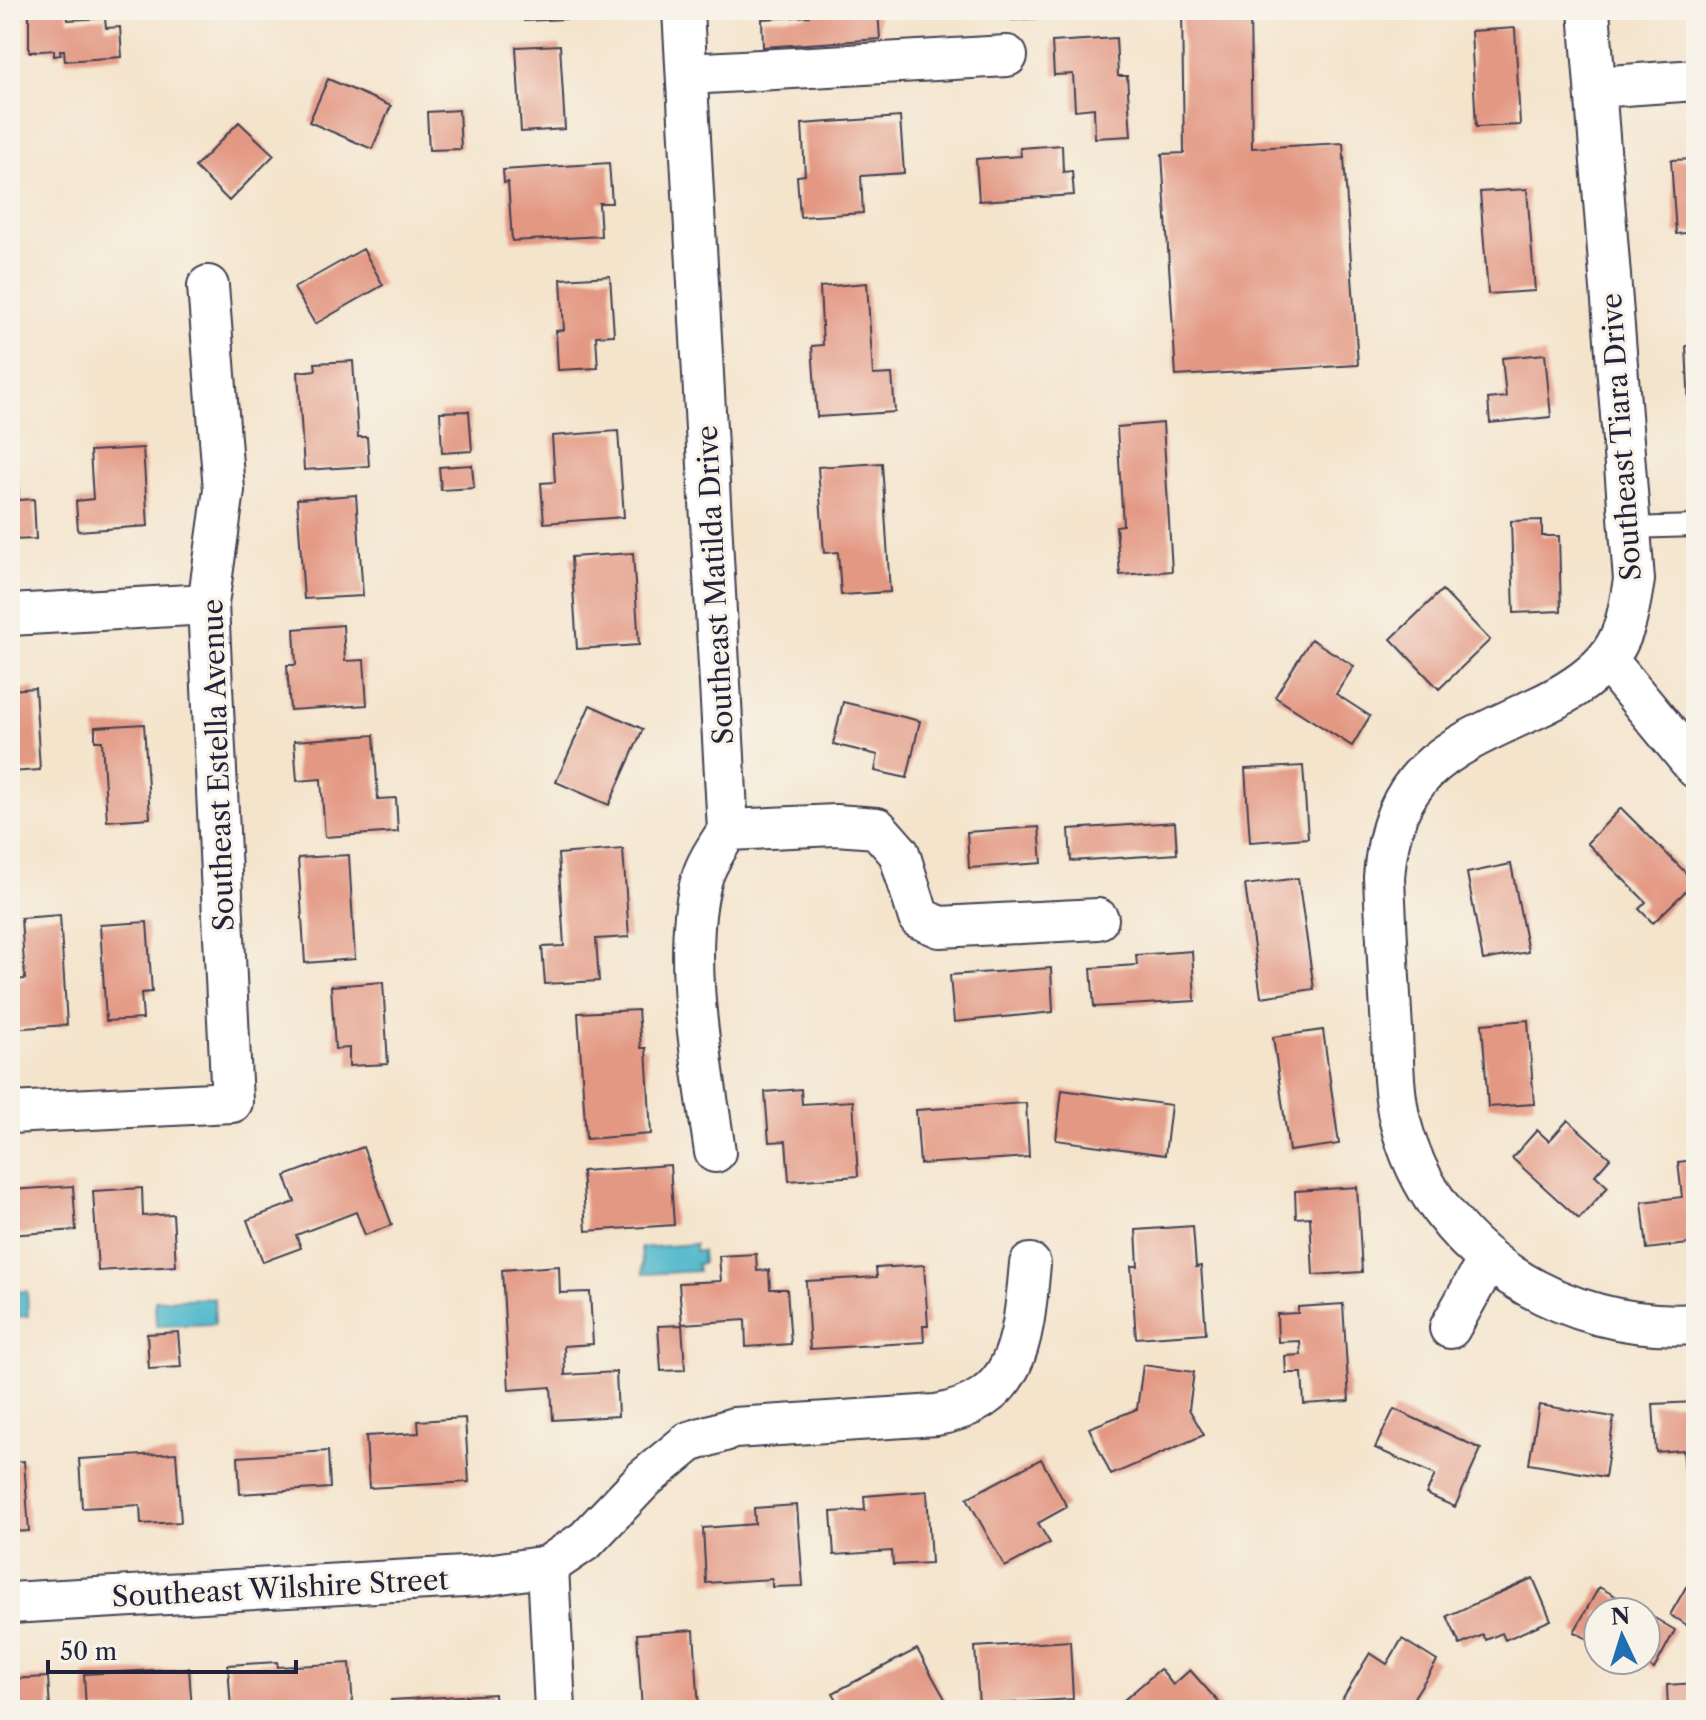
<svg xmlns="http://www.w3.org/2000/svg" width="1706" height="1720" font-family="'Libre Caslon Text',serif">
	<rect width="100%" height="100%" fill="#f7f3e8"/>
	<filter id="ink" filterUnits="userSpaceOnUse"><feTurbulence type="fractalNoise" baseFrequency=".0125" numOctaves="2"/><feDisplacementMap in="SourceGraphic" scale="16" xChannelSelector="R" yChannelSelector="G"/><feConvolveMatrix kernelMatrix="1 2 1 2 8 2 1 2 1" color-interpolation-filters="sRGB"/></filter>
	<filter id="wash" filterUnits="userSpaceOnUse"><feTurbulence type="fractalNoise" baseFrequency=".006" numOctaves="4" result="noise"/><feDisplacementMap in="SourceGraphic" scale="32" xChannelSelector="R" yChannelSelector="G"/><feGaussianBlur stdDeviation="1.8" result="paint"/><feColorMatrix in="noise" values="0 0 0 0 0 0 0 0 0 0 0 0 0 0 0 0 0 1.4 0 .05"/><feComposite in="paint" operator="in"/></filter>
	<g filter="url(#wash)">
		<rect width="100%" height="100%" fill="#f4e4cc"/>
		<path fill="#4db7cb" stroke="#386c83" stroke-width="2" d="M695 1244V1251H702L703 1263 697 1264 698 1271 643 1274 641 1248Z
			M27 1291 28 1316 10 1317V1292Z
			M214 1298 215 1324 156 1326 155 1300Z"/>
		<g id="blocks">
			<path fill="#e39883" d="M29 10H67L68 20 105 18 106 28 120 27 122 57 65 61 64 50H60L61 55 54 56V50L29 52Z
				M523 10H585L586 18 524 21Z
				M809 10H878L880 39 763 47 762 19 809 16Z
				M1011 10H1072V16L1012 20Z
				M1182 10H1250L1252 148 1343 143 1358 365 1176 376 1162 154 1184 153Z
				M1515 28 1520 125 1476 127 1471 31Z
				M1116 38 1118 76H1127L1131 136 1095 138 1094 108 1075 110 1073 74 1054 75 1052 42Z
				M560 45 565 129 521 132 516 47Z
				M328 79 391 106 372 149 309 122Z
				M459 110 461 149 429 150 427 112Z
				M900 117 904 173 861 176 863 213 800 217 797 176 805 175 802 124Z
				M239 122 274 155 229 201 195 167Z
				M1062 145 1063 172 1072 171 1074 195 979 201 976 159 1021 156 1020 148Z
				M1696 159V232L1676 234 1671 160Z
				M609 163 612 203H599L601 236 512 241 508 182 504 183 503 170Z
				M1527 189 1535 291 1488 294 1480 192Z
				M363 249 383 285 315 324 294 288Z
				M610 276 614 335 596 336 598 368 558 370 556 331 564 330 561 279Z
				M867 283 873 375 892 374 895 412 817 417 812 346 823 345 820 287Z
				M1696 345V449H1691L1686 346Z
				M1545 354 1551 417 1490 423 1488 399 1506 397 1502 358Z
				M353 361 358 437H367L369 466 304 470 298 372 316 370 315 363Z
				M469 411 472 451 442 453 440 412Z
				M1163 423 1172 571 1120 575 1116 526 1123 525 1117 427Z
				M618 431 624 517 544 523 541 483 555 482 552 436Z
				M143 448 148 526 78 531 76 501 93 499 90 451Z
				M882 463 890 592 841 595 838 552 824 553 818 467Z
				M472 465 474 488 441 490 439 467Z
				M18 476 19 500 34 499 36 539 10 540V477Z
				M356 495 363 596 304 599 297 499Z
				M1542 520V536H1559L1561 611 1514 613 1511 521Z
				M633 553 639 645 577 649 571 557Z
				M1442 590 1490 640 1439 689 1391 639Z
				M343 625 345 661 364 660 367 705 290 710 287 665H296L294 629Z
				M1311 639 1354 666 1336 694 1370 716 1352 746 1275 697Z
				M35 688 40 770 10 772V690Z
				M843 702 920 721 907 778 875 771 878 755 833 744Z
				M590 705 643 729 609 805 556 782Z
				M144 724 150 818 107 821 102 741H95V727Z
				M374 735 378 799 396 798 398 832 325 837 321 779 297 781 294 741Z
				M1303 766 1308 838 1250 842 1245 769Z
				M1621 808 1695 882 1653 923 1639 909 1646 902 1587 843Z
				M1175 822 1177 854 1071 861 1069 829Z
				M1039 827 1042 863 969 868 967 832Z
				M623 849 629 937 596 939 599 981 545 984 542 947 564 946 558 854Z
				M349 855 355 959 305 963 298 858Z
				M1511 864 1528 952 1483 960 1467 873Z
				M1298 878 1314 989 1261 997 1245 885Z
				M60 915 67 1025 10 1029V980L25 979 21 918Z
				M147 922 152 992 141 993 143 1019 106 1021 100 925Z
				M1192 951 1195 1001 1094 1007 1091 968 1137 965 1136 955Z
				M1051 968 1053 1012 954 1022 950 975Z
				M383 982 388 1064 349 1066V1048L335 1049 331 986Z
				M638 1010 641 1048H646L651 1134 586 1139 578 1013Z
				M1528 1020 1534 1104 1488 1107 1482 1024Z
				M1323 1030 1339 1144 1289 1151 1273 1037Z
				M801 1089 802 1104 853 1101 858 1176 789 1181 786 1141 769 1142 765 1092Z
				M1062 1090 1171 1105 1165 1155 1056 1140Z
				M1026 1103 1029 1157 920 1164 916 1110Z
				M1568 1120 1610 1158 1595 1175 1608 1187 1579 1219 1512 1158 1537 1130 1549 1141Z
				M363 1147 392 1225 365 1235 356 1212 296 1235 301 1248 263 1262 247 1220 295 1202 285 1176Z
				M1696 1160V1243L1647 1249 1642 1202 1682 1197 1678 1162Z
				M670 1165 674 1225 586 1231 582 1171Z
				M73 1186 76 1230 10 1235V1190Z
				M1357 1187 1362 1272 1313 1275 1310 1217 1296 1218 1295 1191Z
				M142 1188 143 1216 173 1214 176 1266 98 1271 93 1191Z
				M1193 1226 1196 1267 1201 1266 1206 1333 1136 1338 1131 1266H1138L1136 1230Z
				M756 1254 757 1271 769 1270 770 1289H787L791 1344 746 1347 745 1320 682 1324 679 1283 721 1281 719 1256Z
				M924 1265 928 1326H923L924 1342 810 1349 806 1281 877 1277 876 1268Z
				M559 1266 560 1293 590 1292 593 1344 564 1346 565 1375 616 1372 618 1416 553 1420 551 1387 509 1390 502 1270Z
				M1343 1304 1349 1401 1304 1404 1302 1373H1286L1285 1356 1301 1355 1300 1341 1278 1342 1277 1314 1298 1313V1307Z
				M682 1325 685 1370 661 1371 658 1326Z
				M178 1332 181 1367 149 1369 147 1334Z
				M1143 1365 1194 1372 1189 1409 1204 1435 1111 1475 1089 1428 1137 1409Z
				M1696 1402V1470H1685L1683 1450 1656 1452 1653 1404Z
				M1539 1405 1614 1417 1605 1477 1529 1464Z
				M1394 1409 1481 1449 1455 1507 1426 1494 1435 1475 1375 1448Z
				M465 1418 469 1482 369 1488 366 1436 419 1433 418 1421Z
				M328 1451 330 1488 240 1494 238 1457Z
				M176 1453 181 1522 141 1524 140 1505 82 1508 79 1459Z
				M1041 1459 1067 1507 1038 1523 1050 1543 1005 1567 967 1498Z
				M24 1461 29 1531 10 1532V1462Z
				M927 1491 931 1563 893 1565 892 1551 834 1555 831 1512 865 1510 864 1496Z
				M797 1505 803 1586 772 1587V1579L706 1583 703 1528 755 1524 754 1508Z
				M1533 1578 1551 1620 1505 1640 1502 1633 1486 1640 1483 1635 1460 1645 1447 1616Z
				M1599 1587 1644 1612H1598V1637L1594 1635 1591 1641 1574 1632Z
				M1686 1587 1696 1593V1631L1670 1615Z
				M1646 1613 1675 1630 1654 1669 1639 1660H1646Z
				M694 1630 699 1710H642L637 1634Z
				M1402 1639 1437 1661 1406 1710H1344L1338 1706 1370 1653 1387 1664Z
				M1070 1641 1073 1699 979 1705 975 1647Z
				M917 1649 948 1704 937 1710H843L833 1693Z
				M277 1662 278 1667 350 1663 353 1709 280 1710V1706L231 1709 228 1665Z
				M189 1668 192 1710H86L84 1674Z
				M1160 1669 1173 1685 1190 1670 1222 1706 1217 1710H1118L1116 1707Z
				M48 1677 50 1710H10V1679Z
				M1696 1683V1710H1668L1667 1685Z
				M494 1694 495 1710H392L391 1700Z"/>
		</g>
	</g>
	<g filter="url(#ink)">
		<use href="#blocks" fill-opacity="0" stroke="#423f51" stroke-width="2"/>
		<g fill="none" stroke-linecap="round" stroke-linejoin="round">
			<g stroke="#423f51" stroke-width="24">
				<path id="lane" d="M1629 528 1696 526"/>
			</g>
			<g stroke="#423f51" stroke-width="44">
				<path id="street" d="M683 10 728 830C719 845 707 861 702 878 680 954 704 1074 715 1152
					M1589 10 1634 580C1629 608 1626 637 1606 660 1587 682 1562 696 1536 708 1448 749 1392 769 1384 877 1386 928 1389 979 1392 1030 1393 1060 1393 1091 1400 1121 1433 1253 1564 1333 1696 1324
					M688 74 1007 56
					M1596 87 1696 80
					M10 615 208 604
					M1607 660 1696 768
					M728 830 836 825 877 828 899 853 919 918 940 927 1098 919
					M10 1113 232 1102 208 604 224 490 208 286
					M1450 1328 1488 1260
					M548 1566 555 1710
					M10 1603 481 1576 548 1566 586 1540 644 1479 689 1442 734 1428 936 1415C1021 1401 1023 1336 1030 1264"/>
			</g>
			<use href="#lane" stroke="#fff" stroke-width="20"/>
			<use href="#street" stroke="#fff" stroke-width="40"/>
		</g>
	</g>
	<g text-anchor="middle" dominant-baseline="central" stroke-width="6" stroke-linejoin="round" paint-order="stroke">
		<g font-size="28" fill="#22223b" stroke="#f7f3e8">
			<text transform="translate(1621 437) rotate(-94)">Southeast Tiara Drive</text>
			<text transform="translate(715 585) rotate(-93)">Southeast Matilda Drive</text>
			<text transform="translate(218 765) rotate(-92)">Southeast Estella Avenue</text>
			<text transform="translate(280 1588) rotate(-3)">Southeast Wilshire Street</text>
		</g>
	</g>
	<rect width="1706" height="1720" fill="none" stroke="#f7f3e8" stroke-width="40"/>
	<g transform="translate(1622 1636) rotate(356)"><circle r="38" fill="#f7f3e8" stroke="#a29fa3" stroke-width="2"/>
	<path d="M0-6L14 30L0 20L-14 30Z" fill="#1f6fb2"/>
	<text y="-12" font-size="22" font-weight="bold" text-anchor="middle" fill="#22223b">N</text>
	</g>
	<path d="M48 1660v12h248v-12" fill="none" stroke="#22223b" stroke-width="4"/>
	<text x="60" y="1660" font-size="24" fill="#22223b" stroke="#f7f3e8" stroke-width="6" paint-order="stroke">50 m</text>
</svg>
